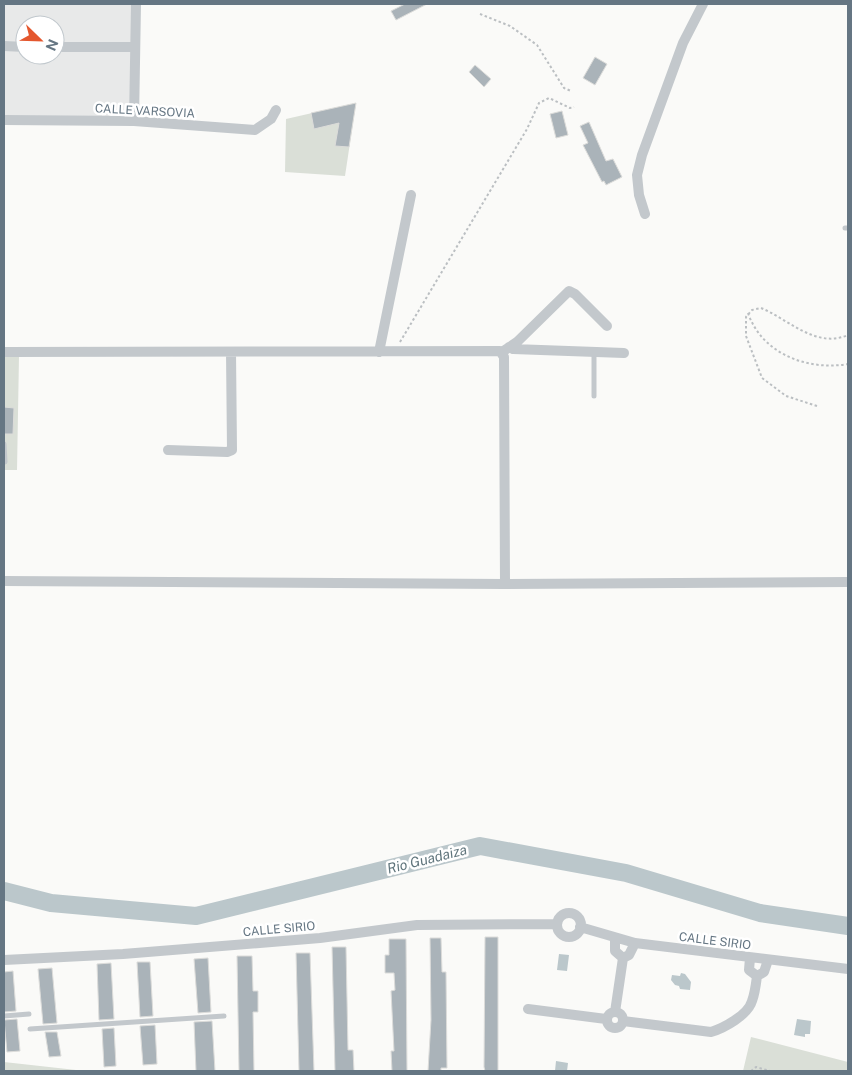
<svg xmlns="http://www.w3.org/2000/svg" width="852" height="1075" font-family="'Public Sans',sans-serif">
	<rect width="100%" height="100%" fill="#fafaf8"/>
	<path fill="#e8e9e9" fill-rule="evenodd" d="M4 4H136L134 121 4 120ZM25 25H55V55H25Z"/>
	<path fill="#dadfd7" d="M356 103 345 176 285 172 286 119Z
		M4 356H19L17 470H4Z
		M751 1037 848 1062V1071H743Z
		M4 1062 85 1071H4Z"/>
	<path fill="#bbc7cb" d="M559 954 569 955 567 971 557 970Z
		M681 973 685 974 691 982 690 990 680 989 679 986 675 985 671 980 672 975 680 976Z
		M797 1019 811 1021 810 1034H805V1037L794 1035Z
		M556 1061 568 1063 567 1071H555Z"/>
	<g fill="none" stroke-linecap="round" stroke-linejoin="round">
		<path stroke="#bbc7cb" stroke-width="18" d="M4 891 51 903 196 916 480 846 626 873 760 913 848 926"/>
	</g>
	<path fill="#aab3b9" stroke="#dcdcda" d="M405 4H427L396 20 391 11Z
		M595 57 607 64 595 85 583 78Z
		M475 65 491 79 484 87 469 72Z
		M356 103 349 147 335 146 339 123 314 129 311 113Z
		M562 111 568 135 556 138 550 114Z
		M589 122 606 161 613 159 622 177 606 185 604 181 602 182 583 145 588 143 580 126Z
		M4 407 14 408 13 434H4Z
		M485 937H498V1071H485L484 1067Z
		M430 938H441L442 972H446L447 1068H441V1071H428L431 1020Z
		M389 939H406L407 1071H392L391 1051H394L391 991 395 990 394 973H385V955H389Z
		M332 947H346L348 1050H353L354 1071H335Z
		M296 953H310L314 1071H299Z
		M237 956H252L253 991H258V1012H253L254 1071H239Z
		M208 958 211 1012 198 1013 194 959Z
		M137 962H150L153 1016 140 1017Z
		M111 963 114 1019 99 1020 97 964Z
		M52 968 57 1023 43 1024 38 969Z
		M13 971 16 1011 4 1012V972Z
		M17 1019 20 1051 7 1052 4 1020Z
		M212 1021 215 1071H196L194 1022Z
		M155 1025 157 1064 143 1065 140 1026Z
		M114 1028 116 1066 104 1067 102 1029Z
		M45 1032H57L61 1056 49 1057Z"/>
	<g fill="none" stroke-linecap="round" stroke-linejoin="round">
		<path stroke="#bbbfc2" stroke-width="2" stroke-dasharray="2.5 2.5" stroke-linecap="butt" d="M480 14 510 26 537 45 564 88 571 91
			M748 313C762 354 808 371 848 364
			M400 342 527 129 539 103 549 98 570 108 574 107
			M817 406 786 396 762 378 746 336V317L752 310 761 308C788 319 816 349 848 335
			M751 1071 756 1067 770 1071"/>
		<path stroke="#c3c8cc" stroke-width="5" d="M845 228H848
			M594 352V396
			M4 444 5 462
			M4 1016 29 1014
			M30 1029 224 1016"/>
		<path stroke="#c3c8cc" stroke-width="10" d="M4 46 25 47
			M55 47H135
			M4 120 134 121 255 130 271 119 276 110
			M134 121 136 4
			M645 214 639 195 637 175 642 155 683 43 703 4
			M509 347 513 349 624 353
			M4 352 500 351 504 357 505 584
			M379 352 411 195
			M502 352 517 342 569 291 575 294 607 326
			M168 450 227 452 232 450 231 352
			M4 581 505 584 848 582
			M557 925a12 12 0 1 1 24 0a12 12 0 1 1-24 0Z
			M580 927 635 943 848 969
			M615 938V951L623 958 629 955 635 943
			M750 958 749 970 757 976 764 972 768 960
			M4 960 123 954 320 938 417 925 557 924
			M528 1009 606 1019
			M607 1020a8 8 0 1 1 16 0a8 8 0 1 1-16 0Z
			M615 1012 623 958
			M623 1021 711 1032C724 1028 748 1015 752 1001 755 993 756 984 757 976"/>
	</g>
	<g text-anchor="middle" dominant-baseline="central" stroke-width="5" stroke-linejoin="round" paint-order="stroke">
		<g font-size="12" fill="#657683" stroke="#fff">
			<text transform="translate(145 111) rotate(3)">CALLE VARSOVIA</text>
			<text transform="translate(279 929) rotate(-5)">CALLE SIRIO</text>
			<text transform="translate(715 941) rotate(7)">CALLE SIRIO</text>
		</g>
		<g font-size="14" font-style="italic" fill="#60757c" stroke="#fff">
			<text transform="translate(427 859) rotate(-14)">Rio Guadaiza</text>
		</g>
	</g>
	<rect width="852" height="1075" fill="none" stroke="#657683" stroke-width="10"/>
	<g transform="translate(40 40) rotate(113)"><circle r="24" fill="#ffffff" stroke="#c1c8cd"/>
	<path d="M0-4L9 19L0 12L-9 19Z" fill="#e4572e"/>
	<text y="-8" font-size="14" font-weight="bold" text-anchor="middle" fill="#657683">N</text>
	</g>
</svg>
